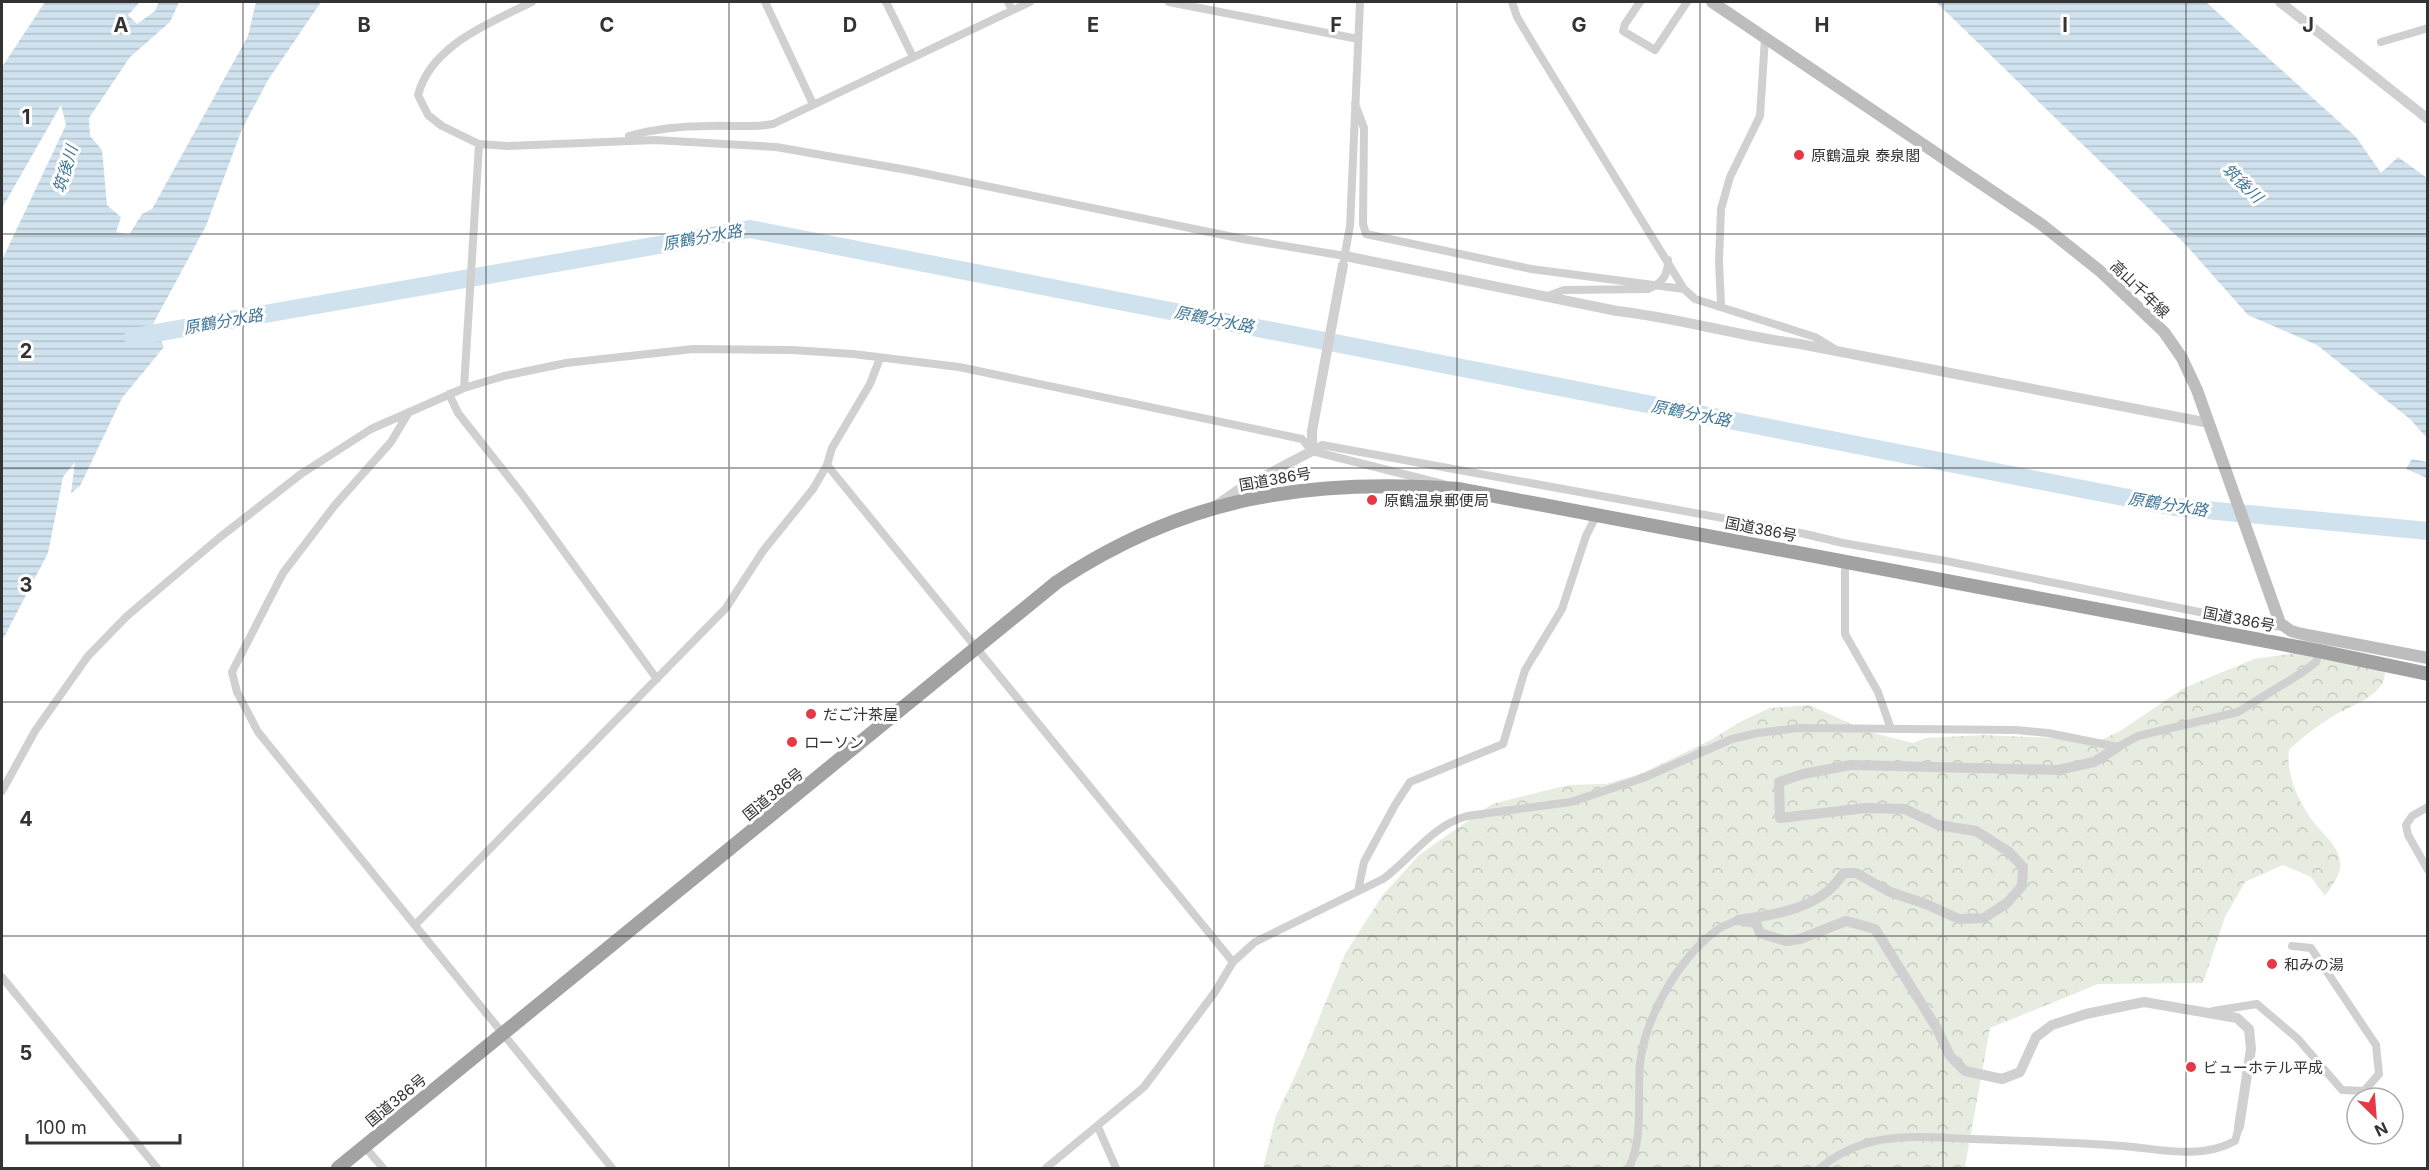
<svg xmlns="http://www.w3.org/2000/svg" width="2429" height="1170" font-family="Inter,'Noto Sans JP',sans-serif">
	<defs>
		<pattern id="forest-crowns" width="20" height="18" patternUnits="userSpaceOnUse" patternTransform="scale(1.5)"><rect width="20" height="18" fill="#e6ecdf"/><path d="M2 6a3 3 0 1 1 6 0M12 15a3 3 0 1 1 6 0" fill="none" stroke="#c6cbc0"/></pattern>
		<pattern id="water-rules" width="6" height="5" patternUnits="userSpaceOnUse" patternTransform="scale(1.5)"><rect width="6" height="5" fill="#cfe2ee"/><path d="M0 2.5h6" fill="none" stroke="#b2c2cd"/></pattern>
	</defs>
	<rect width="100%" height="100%" fill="#fff"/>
	<path fill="url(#forest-crowns)" d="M2310 651 2385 669C2385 673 2385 678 2383 682 2374 700 2345 708 2330 718 2315 728 2302 737 2289 750 2286 776 2299 803 2315 824 2324 835 2339 847 2340 862 2342 874 2331 887 2325 896L2311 877 2283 865 2245 882 2225 917 2203 983 2098 984 1990 1028 1965 1166 1975 1168H1263L1276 1116 1301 1063 1345 954 1382 896 1419 855 1492 804 1569 785 1606 784 1640 774 1709 741 1742 721 1770 708 1809 705 1869 732 1913 743 1926 738 1983 735 2101 740 2120 731 2184 688 2254 659Z"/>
	<path fill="url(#water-rules)" d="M45 2H140L128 15 137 24 155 11 159 2H179L170 22 130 57 89 118 90 136 102 150 107 205 121 217 116 232 129 235 142 214 152 209 248 36 256 2H321L268 80 242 129 206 226 153 324 164 347 122 398 80 486 71 493 75 462 63 477 48 553 2 641V260L66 125 61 105 2 208V67Z
		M1936 2H2206L2356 137 2381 173 2398 157 2427 178V438L2410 419 2317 345 2248 315 2186 245Z
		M2412 459 2427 462V478L2406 469Z"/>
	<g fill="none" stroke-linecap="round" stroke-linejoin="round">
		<path stroke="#cfe2ee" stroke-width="18" d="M133 337 750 229 2175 507 2428 531"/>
		<path stroke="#d0d0d0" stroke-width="8" d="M532 2C490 23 431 45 418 95L428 115 442 126 479 144 507 146 655 140 776 147 913 171 1243 239 1345 256
			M765 2 813 104
			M886 2 913 57
			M1008 2 1012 10
			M1169 2 1358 39
			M1512 2 1517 17 1538 52 1684 289 1695 299 1815 337 1836 350
			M1640 2 1625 24 1623 31 1655 50 1687 2
			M2381 42 2428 28
			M1355 104 1364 128 1363 224 1366 234 1531 269 1684 289
			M629 136C654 129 681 126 708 126 730 125 751 128 773 124L1030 2
			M1344 259 1350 226 1360 2
			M1548 296 1564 290 1648 289C1662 283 1668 276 1668 260
			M1717 306 1721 304 1719 262 1721 209 1730 177 1760 116 1765 38
			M464 388 479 144
			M449 394 458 413 522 494 657 679
			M409 412 391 442 335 505 283 573 232 672 237 692 258 732 612 1168
			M1312 451 1322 445 1788 530 1843 543 1946 561 2269 626 2284 627
			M827 465 1233 962
			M1845 563V634L1878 692 1891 729
			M2 791 35 731 88 656 127 616 219 538 301 474 371 429 464 388 504 376 566 363 693 349 792 350 853 354 959 367 1302 439 1312 451 1443 484
			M2428 807 2412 816 2406 825 2408 835 2428 870
			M1358 891 1364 862 1395 805 1410 782 1503 744 1525 670 1562 609 1586 536 1597 514
			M415 925 726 608 763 551 813 489 827 465 832 448 870 384 880 358
			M2 977 157 1168
			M2213 1011 2257 1004 2298 1039 2342 1090 2364 1091 2379 1074 2376 1045 2311 948 2292 946
			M1098 1127 1116 1168
			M365 1147 383 1168
			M1046 1168 1144 1087 1215 992 1233 962 1255 942 1383 879C1412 858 1431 826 1467 816L1571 802 1643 778 1732 739 1758 733 1798 728 2016 730 2048 733 2118 747 2138 736 2238 712 2303 672 2316 662 2319 651
			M1629 1168C1644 1137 1637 1097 1640 1063 1646 1016 1678 959 1717 930 1723 926 1731 923 1738 920
			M1820 1168C1832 1158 1848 1149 1864 1144 1897 1133 1938 1138 1973 1139 2023 1141 2073 1142 2123 1146 2161 1149 2200 1160 2235 1141L2239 1127"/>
		<path stroke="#d0d0d0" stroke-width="10" d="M2280 2 2428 119
			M1345 256 1617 311C1679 318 1738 336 1800 344L2209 423
			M1215 506 1238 490 1312 451V431L1343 265
			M2118 747 2094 762 2058 770 1851 765 1803 774 1779 782 1780 818 1866 808 1905 809 1938 825 1976 831 2009 852 2023 867 2022 886 2007 903 1984 918 1959 919 1926 904 1890 892 1856 873H1844C1839 879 1834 886 1828 891 1804 911 1767 916 1738 920L1756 923 1760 933 1786 941 1800 939 1846 921 1875 929 1936 1027 1950 1056 1965 1071 2002 1079 2020 1072 2036 1037 2052 1025 2086 1014 2144 1002 2237 1018 2249 1029 2251 1049 2239 1127"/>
		<path stroke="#bdbdbd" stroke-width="12" d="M1712 2 2041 224 2100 271 2164 332 2182 358 2197 390 2280 623 2291 631 2302 634 2428 658"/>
		<path stroke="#a2a2a2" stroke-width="14" d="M338 1168 1057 582C1185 497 1306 478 1458 489L2319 651 2428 674"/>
	</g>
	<path fill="none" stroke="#333" stroke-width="1.5" stroke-opacity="0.55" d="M243 2V1168M486 2V1168M729 2V1168M972 2V1168M1214 2V1168M1457 2V1168M1700 2V1168M1943 2V1168M2186 2V1168M2 234H2428M2 468H2428M2 702H2428M2 936H2428"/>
	<g fill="#e63946" stroke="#fff" stroke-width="2">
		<circle cx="1799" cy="155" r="6"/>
		<circle cx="1372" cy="500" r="6"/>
		<circle cx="811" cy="714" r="6"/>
		<circle cx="792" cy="742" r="6"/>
		<circle cx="2272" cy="964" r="6"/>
		<circle cx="2191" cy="1067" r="6"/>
	</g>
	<g text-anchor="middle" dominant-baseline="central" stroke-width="6" stroke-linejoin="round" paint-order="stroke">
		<g font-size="15" fill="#333" stroke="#fff" text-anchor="start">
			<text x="1811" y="155">原鶴温泉 泰泉閣</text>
			<text x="1384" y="500">原鶴温泉郵便局</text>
			<text x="823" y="714">だご汁茶屋</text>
			<text x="804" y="742">ローソン</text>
			<text x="2284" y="964">和みの湯</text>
			<text x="2203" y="1067">ビューホテル平成</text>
		</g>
		<g font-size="15" fill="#333" stroke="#fff">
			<text transform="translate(2140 289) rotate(44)">高山千年線</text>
			<text transform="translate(1275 479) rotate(-10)">国道386号</text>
			<text transform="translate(1761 529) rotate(11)">国道386号</text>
			<text transform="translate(2239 619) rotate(11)">国道386号</text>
			<text transform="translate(773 794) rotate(-39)">国道386号</text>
			<text transform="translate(396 1100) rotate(-39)">国道386号</text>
		</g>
		<g font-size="16" font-style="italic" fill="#3f7597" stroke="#fff">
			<text transform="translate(65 169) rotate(-73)">筑後川</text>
			<text transform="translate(2243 183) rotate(44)">筑後川</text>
			<text transform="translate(702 237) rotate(-10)">原鶴分水路</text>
			<text transform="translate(1214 319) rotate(11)">原鶴分水路</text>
			<text transform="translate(223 321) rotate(-10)">原鶴分水路</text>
			<text transform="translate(1691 413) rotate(11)">原鶴分水路</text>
			<text transform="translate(2168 504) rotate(9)">原鶴分水路</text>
		</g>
	</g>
	<g font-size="20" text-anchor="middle" font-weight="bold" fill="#333" stroke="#fff" stroke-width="6" stroke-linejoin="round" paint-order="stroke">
		<text x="121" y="32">A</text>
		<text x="364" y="32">B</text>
		<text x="607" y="32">C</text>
		<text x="850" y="32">D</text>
		<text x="1093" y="32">E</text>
		<text x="1336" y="32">F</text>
		<text x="1579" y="32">G</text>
		<text x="1822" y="32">H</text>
		<text x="2065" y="32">I</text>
		<text x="2308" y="32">J</text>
		<text x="26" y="124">1</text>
		<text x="26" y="358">2</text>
		<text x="26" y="592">3</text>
		<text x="26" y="826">4</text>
		<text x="26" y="1060">5</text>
	</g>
	<rect width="2429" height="1170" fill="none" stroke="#333333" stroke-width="6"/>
	<g transform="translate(2375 1116) rotate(155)"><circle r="28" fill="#ffffff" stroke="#adadad" stroke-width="1.5"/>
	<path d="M0-4.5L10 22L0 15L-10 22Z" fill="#e63946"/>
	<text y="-9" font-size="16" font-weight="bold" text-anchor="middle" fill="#333333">N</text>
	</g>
	<path d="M27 1134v9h153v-9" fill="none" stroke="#333333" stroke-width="3"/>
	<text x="36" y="1134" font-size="18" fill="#333333" stroke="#ffffff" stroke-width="4.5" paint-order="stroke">100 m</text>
</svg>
